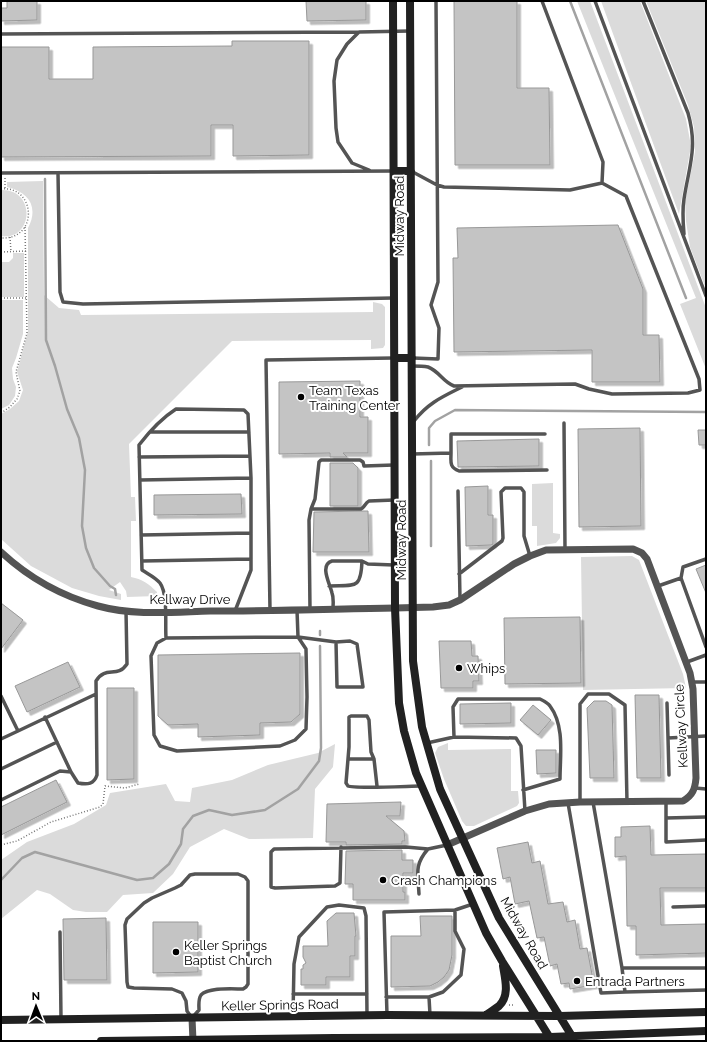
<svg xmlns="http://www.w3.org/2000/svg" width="707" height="1042" font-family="Raleway,sans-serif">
	<defs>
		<filter id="shadow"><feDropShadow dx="3.5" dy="3.5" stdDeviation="0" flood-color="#0004"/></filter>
	</defs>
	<rect width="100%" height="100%" fill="#fff"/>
	<path fill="#dbdbdb" d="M577 1H590L706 308V369L680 304 696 298Z
		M601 1H640L686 119 691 146 679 214Z
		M646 1H706V289L690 247 686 221 685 202 695 152 694 127 688 105Z
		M43 181 44 295 59 308 79 310 81 315 373 312V302L382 304 385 307V345L383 348 371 349V340L232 341 129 444 131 497H135L136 521H131V577C142 579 149 584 157 592V596L127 597 126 591 120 582 109 590 121 594V600L99 596 72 588 31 566 1 539V414L10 409 19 401 23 390 17 372 28 331V228C39 207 29 192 7 187V182Z
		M1 190C37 189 33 241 1 236Z
		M13 253H24V297H1V262H9L13 258Z
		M23 300V334L16 358 12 368 13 379 16 387 15 396 9 405 1 409V300Z
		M553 483V533L560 534V538L556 543 537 546V526H532V484Z
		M632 556 639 560 683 674 686 688 583 690 581 557Z
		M448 743V750L511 749V791H518L519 803 517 806 474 826H466L462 821 444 779 435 753 438 747Z
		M335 744 333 767 315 789 313 838 249 839 224 829 190 847 173 874 153 893 123 895 107 912H86L73 910 50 894 37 890 1 919V860L27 842 74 824 106 805 110 793 166 784 175 801 190 802 192 788 232 780 268 765 318 753Z"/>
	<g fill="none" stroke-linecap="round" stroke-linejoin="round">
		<path stroke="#a2a2a2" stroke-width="2.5" d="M570 1 686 298
			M45 179 46 340 55 366 67 409 79 438 85 470 82 526 86 548 94 568 110 586 115 589 116 595
			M429 445V428L435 421 455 410 706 412
			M431 546V461
			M320 635V631
			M1 880 22 858 35 852 137 880 153 878 169 864 181 844 183 829 193 816 209 810 232 815 265 810 298 789 319 761 321 748 320 646"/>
	</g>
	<path fill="#c4c4c4" stroke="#989898" filter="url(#shadow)" d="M7 1H37V20L1 21V8H7Z
		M306 1H366V20L307 21Z
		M454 1H517V88H549L550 165H455Z
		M232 41H309V155L233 156V125H211V156L1 157V47H49V79H93V47L232 46Z
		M618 225 643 289V335H659L660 382H592V350L454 352 453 258H458L457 228Z
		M360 381V417H368V453H343L347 457H330V453L279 454V382Z
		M640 428 641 526 579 527 578 429Z
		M698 430H706V445H699Z
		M539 439V466L458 467 457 441Z
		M330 463H353L358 468V506H330Z
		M488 486V515H493V544L491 545 466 546 465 487Z
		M241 494 242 514 154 515V495Z
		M363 511H368L369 552H313L314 512Z
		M706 565V593L696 569Z
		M1 603 23 620 1 649Z
		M580 617 581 683 505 684 504 618Z
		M439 641H471L472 656H478L479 681H473V688H441Z
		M300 653V714L291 722 260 723V735L198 737V724L168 725 158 716V655Z
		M68 662 80 687 27 712 15 686Z
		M107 688H134V779L107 780Z
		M635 695H659L661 778H637Z
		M594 701H606L612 705 614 778H590L587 708Z
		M511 703V723L460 724V704Z
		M533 705 551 720 538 735 520 720Z
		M536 750H556V773L537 774Z
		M56 780 67 802 1 835V807Z
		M401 802 400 816H386L404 831 405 841H402V844L346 845V842H326L327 804Z
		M650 826 651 855 706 854V888H660L661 925 706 924V953L636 955V926H627L626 856 615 857V837H621V827Z
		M528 842 532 863 540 861 548 904 563 902 567 922 575 920 580 949 587 948 594 985 570 989 569 983 561 984 557 964 550 966 544 937 537 938 529 901 515 904 510 877 503 879 497 848Z
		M402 850V860H413V873H403V892H405V900H353V884H345L346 851Z
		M336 913H354L356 936H355V956H350V977H326V985H301V969H303V965L306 963 303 957V946H328L327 921Z
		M420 916H452V955L449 970 444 977 438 982 430 986 391 987V936H421Z
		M106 918 107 980H64L63 919Z
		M153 922H198V972L153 973Z"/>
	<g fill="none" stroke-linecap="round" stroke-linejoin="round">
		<path stroke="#767676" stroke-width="1.5" stroke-dasharray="1 2" stroke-linecap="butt" d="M5 178V188
			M1 189C36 185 39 240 1 238
			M10 237 11 252
			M1 252 26 251
			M1 298H27
			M1 413 10 407 17 399 20 391 16 372 27 333 25 227
			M1 845 17 841 51 822 100 807 103 804 105 786 125 788 139 784
			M509 1005H515"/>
		<path stroke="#545454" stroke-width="3.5" d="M595 1 706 296
			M643 1 688 113C698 148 689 166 684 199 682 211 683 222 684 234
			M1 34 359 32
			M369 170 352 163 338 142 336 128 334 81 337 60 347 44 359 32 410 31
			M411 171 437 185 444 187 570 190 602 183 603 162 542 1
			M1 173 394 171
			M58 173 60 292 63 302 83 304 393 298
			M413 358 438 359 439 328 431 305 438 282 436 1
			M412 366C417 366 423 366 428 367 439 371 443 382 454 386L575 384 589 389 612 394 688 393 700 390 699 379 626 196 602 183
			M414 421C428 403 442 397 462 387
			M564 423 565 549
			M150 432H249
			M451 453V434H545
			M412 454 451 453C451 462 449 467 459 471L547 470
			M139 457 250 456
			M140 480 251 478
			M458 491 460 599
			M311 509H361C365 507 365 503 369 501L394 500
			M141 535 251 533
			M142 561 251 559
			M459 574 502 541 503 538 501 492 505 488H521L524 492V536L530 556
			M681 578 706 647
			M329 586C355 585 361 590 362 561
			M658 586 681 578 683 567 706 559
			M333 609C333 604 334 598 332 593 330 584 319 565 332 561H362L368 564 394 565
			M270 610 266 360 393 358
			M297 610 298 637 336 642 337 687H363L357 644 350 641 336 642
			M310 610 309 520 311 509 315 499 319 462 321 460H360L363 462 364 466 394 465
			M166 638 298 637 306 649 307 697 306 729 295 740 280 746 177 751 160 746 154 735 151 656 157 643 166 638C165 624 168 594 160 583 155 577 148 574 142 570L139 445C149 432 162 418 176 409L244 410 248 414 251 478V570L235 611
			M687 662 706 655
			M692 682H706
			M1 696 18 731 96 694
			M667 703 668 738 706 736
			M45 717 71 772
			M454 737 453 707 458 699H540C544 701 548 703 550 706 565 726 560 756 560 779L523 790
			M668 738 669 775
			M1 739 18 731
			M427 743 454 737 516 738 521 746 525 811
			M348 759H374
			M1 769 57 742
			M377 786 374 759 371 752 369 720 367 716H351L349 717V747L346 783C347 784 347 785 348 786 354 789 411 786 421 786
			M695 788 706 789
			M1 800 60 771 71 772 78 783C88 785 94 784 97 775L96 681C106 665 117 679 127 664L126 611
			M666 801V842L706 840
			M580 802V704L588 694H609L625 705 627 802
			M593 802 622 968 625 992 706 990
			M568 803 601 993 625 992
			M666 818 706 817
			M341 847 340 883 335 886 275 888 271 887V852L274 849 406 847 428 849 447 845
			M195 874H238L245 877 248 881V984L246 987 243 989C233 989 208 987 201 995 198 999 199 1005 199 1010L192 1018 187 1011 186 1001 182 993 172 989 134 988 128 987 127 982 125 925 127 919 144 903 152 898 175 888 181 885 190 875Z
			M419 894C418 874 414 865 428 849
			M673 907 706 906
			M60 932 61 1019
			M622 968H706
			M293 994H367
			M386 997H429L443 992 461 975 464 949 455 931V910
			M429 997 430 1015
			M293 1015 294 964 299 937 327 907 339 905 364 908 366 916 367 1015
			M387 1015 384 912 455 910 473 904"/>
		<path stroke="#545454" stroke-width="7" d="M1 552C29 578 61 596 98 606 134 616 173 612 210 611 272 611 334 609 395 608L433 607 449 605 460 600 514 564 530 556 546 550 633 549 642 553 647 559 690 673 693 689 696 778C695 789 693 795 683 801L580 802 549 804 525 811 447 845
			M192 1018 193 1041"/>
		<path stroke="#212121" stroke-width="8" d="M393 1 395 608 399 703 404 731 416 773 486 933 502 961 552 1041
			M410 1 413 661 422 727 440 789 499 918 575 1041
			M394 171H411
			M394 358H412
			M486 1015C490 1012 495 1009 499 1006 510 995 505 979 503 966
			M1 1020 387 1015 560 1016 706 1012
			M101 1041 334 1038 550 1037 706 1031"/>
	</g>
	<g fill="#000" stroke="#fff" stroke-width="1.5">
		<circle cx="301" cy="397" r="4"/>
		<circle cx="459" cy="668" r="4"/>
		<circle cx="383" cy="880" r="4"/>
		<circle cx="176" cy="952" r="4"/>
		<circle cx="577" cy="981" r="4"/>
	</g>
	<g text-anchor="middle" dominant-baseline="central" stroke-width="4" stroke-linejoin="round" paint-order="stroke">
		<g font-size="13" fill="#000" stroke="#fff">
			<text transform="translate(399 216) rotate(-90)">Midway Road</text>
			<text transform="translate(401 540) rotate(-90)">Midway Road</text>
			<text x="190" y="599">Kellway Drive</text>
			<text transform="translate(681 726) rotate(-93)">Kellway Circle</text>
			<text transform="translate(524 933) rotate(60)">Midway Road</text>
			<text transform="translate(280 1005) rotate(-1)">Keller Springs Road</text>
		</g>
		<g font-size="13" fill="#000" stroke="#fff" text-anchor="start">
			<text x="309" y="390">Team Texas<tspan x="309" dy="15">Training Center</tspan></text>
			<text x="467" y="668">Whips</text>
			<text x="391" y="880">Crash Champions</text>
			<text x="184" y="945">Keller Springs<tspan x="184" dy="15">Baptist Church</tspan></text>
			<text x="585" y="981">Entrada Partners</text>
		</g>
	</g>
	<rect width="707" height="1042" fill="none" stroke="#000000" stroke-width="4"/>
	<g transform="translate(36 1006) rotate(359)" stroke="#ffffff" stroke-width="3" paint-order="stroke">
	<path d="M0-3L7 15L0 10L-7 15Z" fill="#000000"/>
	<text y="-6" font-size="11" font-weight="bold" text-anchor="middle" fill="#000000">N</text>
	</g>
</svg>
